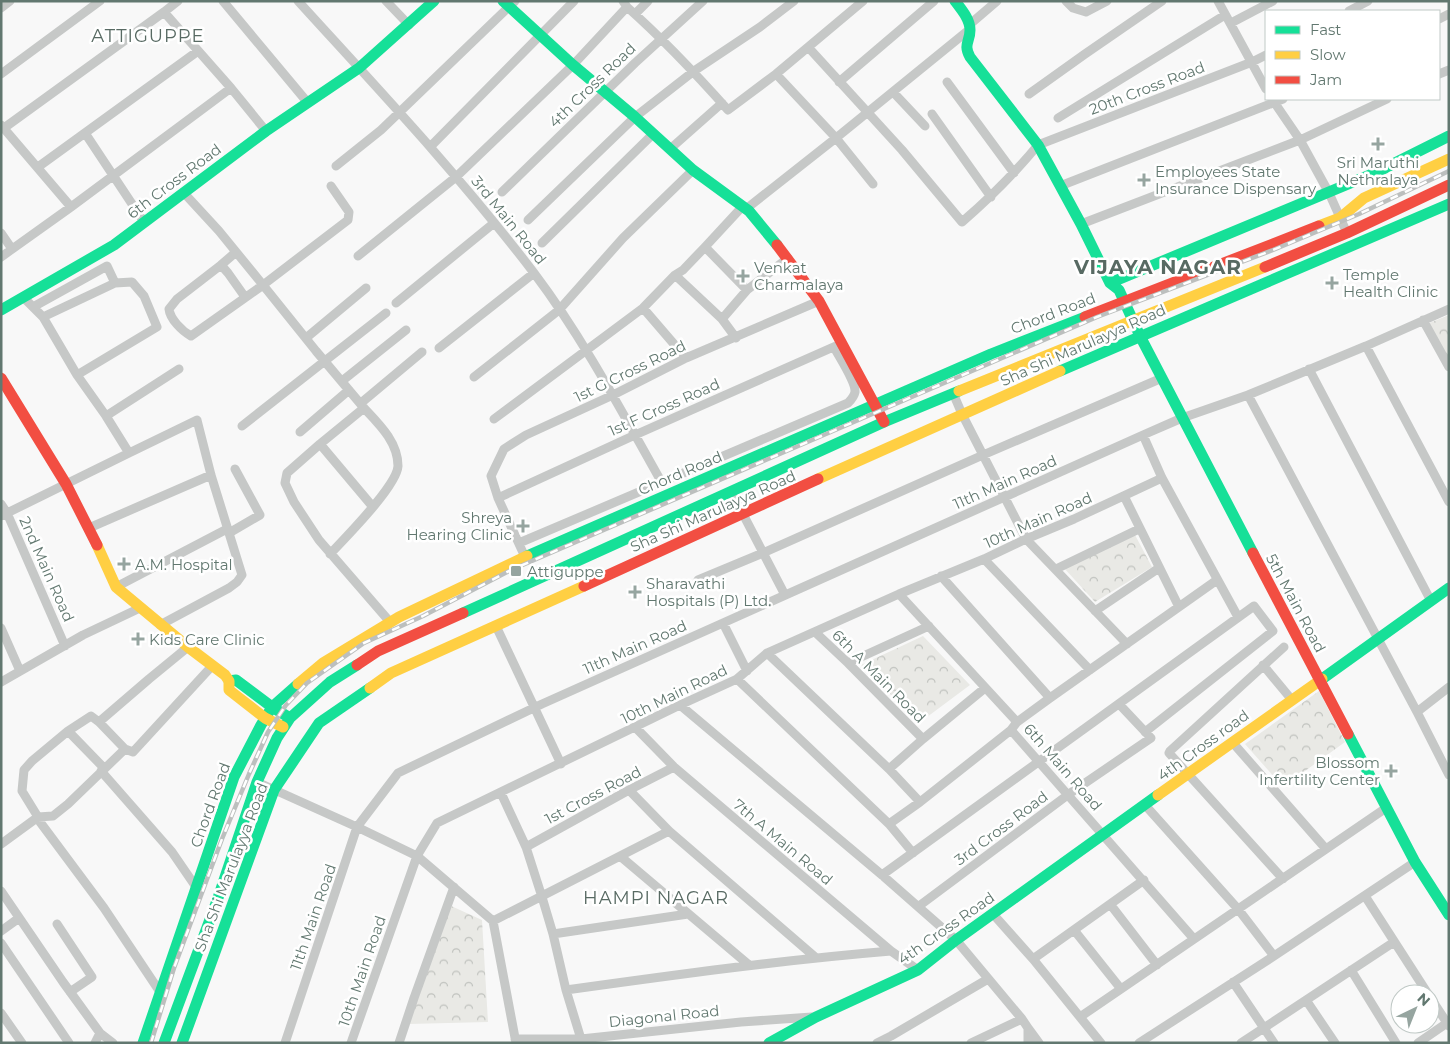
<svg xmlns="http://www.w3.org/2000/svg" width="1450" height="1044" font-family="Montserrat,sans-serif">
	<defs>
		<pattern id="forest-crowns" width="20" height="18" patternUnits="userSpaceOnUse" patternTransform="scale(1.25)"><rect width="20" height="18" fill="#e9e9e5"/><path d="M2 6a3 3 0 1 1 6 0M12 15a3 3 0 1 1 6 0" fill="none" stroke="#c0c2be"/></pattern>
	</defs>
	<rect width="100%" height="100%" fill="#f8f8f8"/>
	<path fill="url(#forest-crowns)" d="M1449 315V362L1427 324Z
		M1134 533 1152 567 1095 602 1064 568Z
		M923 636 970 685 919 723 861 665Z
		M1319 691 1345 742 1283 787 1245 744Z
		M449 905 482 920 488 1022 409 1024Z"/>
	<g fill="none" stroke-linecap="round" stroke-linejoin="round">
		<path stroke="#c6c8c7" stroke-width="9" d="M223 1 308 103
			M298 1C379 90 461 177 534 273 583 338 622 412 662 483
			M386 1 409 25
			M623 1 627 7C663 39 696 74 728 110L776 74 863 1
			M1066 1 1073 8 1086 12 1107 1
			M1218 1 1266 89
			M1 8 10 1
			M1349 11 1368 1
			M164 12 231 88 266 131
			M635 14 648 1
			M1439 19 1449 14
			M1231 23 1273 1
			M969 25 997 1
			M808 47 902 150 962 222C990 198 1014 174 1038 145L1252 62 1266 55
			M1 74 100 1
			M776 74 836 138 873 184
			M1439 74 1449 70
			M839 82 934 1
			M947 82 1014 173
			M893 92 925 126
			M1029 94 1085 54 1162 1
			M1272 99 1300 140 1329 193 1347 233
			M932 114 991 197
			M1058 118 1225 15
			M1 125 71 207
			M4 128 164 12 178 1
			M85 133 144 222
			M431 146 574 1
			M670 149 722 103
			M336 166 381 130 515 1
			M38 167 198 51
			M331 186 349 212 348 220 263 285 316 351 364 408 320 444 287 473 285 483 294 502 319 540 390 622
			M1060 186 1283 99
			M502 192 635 63 703 1
			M184 193 219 231 263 285 191 336C182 331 170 319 169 309L177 299 221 265
			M746 209 836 138 970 29
			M528 220 635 117 694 71 760 27 794 1
			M1081 224 1300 140 1387 99
			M1 233 12 249
			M542 243 653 134
			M705 247 747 290 722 319 736 338
			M236 252 221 265 228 273 245 297
			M358 256 456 177 573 65 627 7
			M1 257 71 207 231 88
			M675 275 722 319
			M747 290 788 258
			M396 303 494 223
			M33 307 107 266 115 283
			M643 308 686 358
			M43 317 115 283 132 282 144 296 157 327 77 375
			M1423 320 1449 367
			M306 338 366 288
			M1366 346 1449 502
			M439 348 534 273
			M1309 369 1431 601
			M474 377 559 310 623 238 693 170
			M342 381 406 330
			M953 393 962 414 1026 539 1127 644
			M1248 395 1417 712 1449 775
			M361 403 422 352
			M106 416 179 369
			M494 419 643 308 675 275 683 270 705 247 742 207
			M242 426 386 313
			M300 432 349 390
			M1143 435 1162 478 1238 617
			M320 444 373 507
			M129 453 197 420 211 475 242 575 237 582 229 588 160 625
			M731 491 785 595
			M1124 496 1179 607
			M498 498 635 435 838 345
			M1 504 7 513 65 646
			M1 516 129 453 106 416 77 375 43 317 24 298
			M89 528 211 475
			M229 533 260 515 235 469
			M519 543 848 403C851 400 854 397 855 392 856 382 839 357 834 347
			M330 554C345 538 397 486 398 466 398 442 379 424 364 408
			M525 557 498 498 491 476 504 449 526 435 613 395 686 358 819 301
			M984 559 1090 670
			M1056 569 1139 529
			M941 576 1050 698
			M698 580 763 553 983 455 1162 378
			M116 587 227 529
			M899 594 1017 722
			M1095 611 1159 568
			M723 623 747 671
			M496 626 561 764
			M1 628 20 671
			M815 632 848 663 923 739
			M767 653 889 769 920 802
			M848 663 929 626
			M1263 665 1292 700
			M737 679 889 824 913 853
			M1 682 83 635 140 608
			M680 705 882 875 956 940 1022 1019 1028 1028V1043
			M1417 712 1449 687
			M99 722 149 679 188 647
			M636 728 674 767 891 951 918 970
			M1011 730 1194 939
			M68 731 104 768
			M1233 743 1326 849
			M125 749 99 722 91 716 68 731 32 761 24 770 22 791 38 817 40 822 104 908 160 992
			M889 769 923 739 985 688
			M101 771 172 852 196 887
			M257 782 357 827 417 856 493 921 516 1043
			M629 790 669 831 815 957
			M501 793 526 847 542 897 553 934 566 990 581 1039
			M1145 805 1238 909 1274 956
			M889 824 920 802 1011 730 1017 722 1050 698 1217 580
			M1 844 38 817 53 816 68 804 125 749 133 752 212 666
			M526 847 629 790 674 767
			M620 856 749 965
			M882 875 1254 606 1273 631 1145 732
			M1283 879 1169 753 1170 751 1284 647
			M1 891 63 982 100 1033 113 1043
			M1365 896 1428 994
			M1110 904 1157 965
			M919 906 1069 794 1151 738 1119 704
			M993 914 1033 959 1101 1043
			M493 921 669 831
			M57 924 92 977 70 992
			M1074 930 1121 989
			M1 931 19 918
			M553 934 688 914
			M1 943 69 1043
			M1033 959 1144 880
			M1351 970 1396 1043
			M1233 982 1274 1043
			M566 990C674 975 782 960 891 951
			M1430 997 1449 1026
			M1306 1000 1335 1043
			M1 1013 22 1043
			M1080 1017 1386 808
			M1028 1028 1039 1043
			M515 1039H581L741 1022 812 1017
			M95 1043 100 1033
			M285 1043 357 827 398 773 542 704 1143 435 1182 418 1248 395 1366 346 1449 309
			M351 1043 417 856 437 823 680 705 737 679 767 653 899 594 984 559 1026 539 1074 519 1162 478
			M399 1043 414 998 454 887
			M877 1043 891 1036 988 979
			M971 1043 1022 1019
			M1139 1043 1274 956 1415 862
			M1241 1043 1394 942
			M1418 1043 1447 1023"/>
		<path stroke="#16e098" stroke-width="11" d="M503 1 573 65 635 117 693 170 749 211 777 245
			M955 1C961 9 970 19 970 30 970 42 963 44 970 57L1038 145 1081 224 1110 283 1119 290 1140 336 1253 553
			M1110 283 1377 172 1449 136
			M1 310 114 245 266 131 359 68 434 1
			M1060 371 1449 204
			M527 556 991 354 1085 317
			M463 613 884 422 959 391
			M1322 679 1449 588
			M229 681 236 680 272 707 290 718
			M1348 734 1415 862 1449 915
			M143 1043 234 777 261 725 272 707 298 684
			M164 1043 218 898 257 782 277 738 290 718 330 682 357 665
			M182 1043 274 790 319 723 370 688
			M769 1043 816 1017 918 970 956 940 1158 795"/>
		<path stroke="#ffcf43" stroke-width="11" d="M1319 226 1340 218 1364 198 1449 159
			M959 391 1265 267
			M818 479 1060 371
			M97 545 116 587 188 647 225 675 229 681V690L265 718 283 727
			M298 684 323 663 399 617 527 556
			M370 688 391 673 584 586
			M1158 795 1322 679"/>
		<path stroke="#f24e42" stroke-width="11" d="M777 245 819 301 884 422
			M1265 267 1347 233 1449 185
			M1085 317 1319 226
			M1 378 66 484 97 545
			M1253 553 1348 734
			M584 586 818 479
			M357 665 378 651 463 613"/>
		<g stroke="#bcbfbe" stroke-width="4.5">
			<path id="rail" d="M151 1043 174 968 222 839 249 774 268 732 286 705 307 683 364 643 423 616 511 570 1097 317 1273 250 1359 214 1449 171"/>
		</g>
		<use href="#rail" stroke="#fff" stroke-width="2.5" stroke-dasharray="8" stroke-linecap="butt"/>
	</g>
	<g fill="#96a5a0" stroke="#fff" stroke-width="2">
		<path d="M1375.5 136.5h5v5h5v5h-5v5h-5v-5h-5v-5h5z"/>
		<path d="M1141.5 172.5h5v5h5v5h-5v5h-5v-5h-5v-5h5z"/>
		<path d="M740.5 268.5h5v5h5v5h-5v5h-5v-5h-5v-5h5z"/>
		<path d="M1329.5 275.5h5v5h5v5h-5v5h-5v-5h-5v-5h5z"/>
		<path d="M520.5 518.5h5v5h5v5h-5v5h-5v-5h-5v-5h5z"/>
		<path d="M121.5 556.5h5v5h5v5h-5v5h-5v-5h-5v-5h5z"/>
		<rect x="510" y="565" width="12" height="12" rx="2.5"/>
		<path d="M632.5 584.5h5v5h5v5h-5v5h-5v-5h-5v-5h5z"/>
		<path d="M135.5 631.5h5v5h5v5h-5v5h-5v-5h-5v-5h5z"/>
		<path d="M1388.5 763.5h5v5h5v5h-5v5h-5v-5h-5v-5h5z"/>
	</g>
	<g text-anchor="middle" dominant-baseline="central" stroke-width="5" stroke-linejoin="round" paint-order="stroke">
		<g font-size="15" fill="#627870" stroke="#fff">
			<text transform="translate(592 85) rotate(-44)">4th Cross Road</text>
			<text transform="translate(1147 88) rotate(-21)">20th Cross Road</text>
			<text transform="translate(174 181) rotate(-37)">6th Cross Road</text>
			<text transform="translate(509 220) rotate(51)">3rd Main Road</text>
			<text transform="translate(1053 313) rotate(-21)">Chord Road</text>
			<text transform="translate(1083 345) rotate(-24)">Sha Shi Marulayya Road</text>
			<text transform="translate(630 371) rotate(-26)">1st G Cross Road</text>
			<text transform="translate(664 407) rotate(-24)">1st F Cross Road</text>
			<text transform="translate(680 473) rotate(-23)">Chord Road</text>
			<text transform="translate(1005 482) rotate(-24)">11th Main Road</text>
			<text transform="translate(713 511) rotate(-24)">Sha Shi Marulayya Road</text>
			<text transform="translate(1038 520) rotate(-24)">10th Main Road</text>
			<text transform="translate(47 569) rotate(66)">2nd Main Road</text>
			<text transform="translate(1296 603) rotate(62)">5th Main Road</text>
			<text transform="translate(635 647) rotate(-24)">11th Main Road</text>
			<text transform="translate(879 676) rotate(45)">6th A Main Road</text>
			<text transform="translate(674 694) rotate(-26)">10th Main Road</text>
			<text transform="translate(1203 745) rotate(-36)">4th Cross road</text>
			<text transform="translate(1063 767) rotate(49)">6th Main Road</text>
			<text transform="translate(593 795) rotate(-28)">1st Cross Road</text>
			<text transform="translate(210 805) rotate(-70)">Chord Road</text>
			<text transform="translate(1001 828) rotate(-37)">3rd Cross Road</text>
			<text transform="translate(783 842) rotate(40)">7th A Main Road</text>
			<text transform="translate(231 867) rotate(-69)">Sha Shi Marulayya Road</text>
			<text transform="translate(313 917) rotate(-71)">11th Main Road</text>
			<text transform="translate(946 928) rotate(-35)">4th Cross Road</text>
			<text transform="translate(362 971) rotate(-71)">10th Main Road</text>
			<text transform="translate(664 1016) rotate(-6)">Diagonal Road</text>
		</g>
		<g font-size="15" fill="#627870" stroke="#fff" text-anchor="start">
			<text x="1378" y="162" text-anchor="middle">Sri Maruthi<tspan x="1378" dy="17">Nethralaya</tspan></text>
			<text x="1155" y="171">Employees State<tspan x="1155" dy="17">Insurance Dispensary</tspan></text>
			<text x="754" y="267">Venkat<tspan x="754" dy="17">Charmalaya</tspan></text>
			<text x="1343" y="274">Temple<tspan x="1343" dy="17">Health Clinic</tspan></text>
			<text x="512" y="517" text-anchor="end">Shreya<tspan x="512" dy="17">Hearing Clinic</tspan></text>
			<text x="135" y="564">A.M. Hospital</text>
			<text x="527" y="571">Attiguppe</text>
			<text x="646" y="583">Sharavathi<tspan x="646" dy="17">Hospitals (P) Ltd.</tspan></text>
			<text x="149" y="639">Kids Care Clinic</text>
			<text x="1380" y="762" text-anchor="end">Blossom<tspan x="1380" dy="17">Infertility Center</tspan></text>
		</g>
		<g font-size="18" letter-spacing="1" fill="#586a63" stroke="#fff">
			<text x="148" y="36">ATTIGUPPE</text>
			<text x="656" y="898">HAMPI NAGAR</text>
		</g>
		<g font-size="20" font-weight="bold" letter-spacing="1" fill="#586a63" stroke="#fff">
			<text x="1158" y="267">VIJAYA NAGAR</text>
		</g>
	</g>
	<rect width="1450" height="1044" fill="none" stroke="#627870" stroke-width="5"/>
	<rect x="1265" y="10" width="175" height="90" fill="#ffffff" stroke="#c0c9c6"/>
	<rect x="1275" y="26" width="25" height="8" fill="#16e098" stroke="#c0c9c6"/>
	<text x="1310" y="35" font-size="15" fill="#627870">Fast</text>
	<rect x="1275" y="51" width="25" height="8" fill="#ffcf43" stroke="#c0c9c6"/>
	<text x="1310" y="60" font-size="15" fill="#627870">Slow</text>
	<rect x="1275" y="76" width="25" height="8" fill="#f24e42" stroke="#c0c9c6"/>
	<text x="1310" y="85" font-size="15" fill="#627870">Jam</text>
	<g transform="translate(1415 1009) rotate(43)"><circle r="24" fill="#ffffff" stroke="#c0c9c6"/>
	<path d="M0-4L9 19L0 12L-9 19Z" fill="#96a5a0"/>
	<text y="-8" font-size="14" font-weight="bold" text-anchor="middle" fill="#627870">N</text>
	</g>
</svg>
